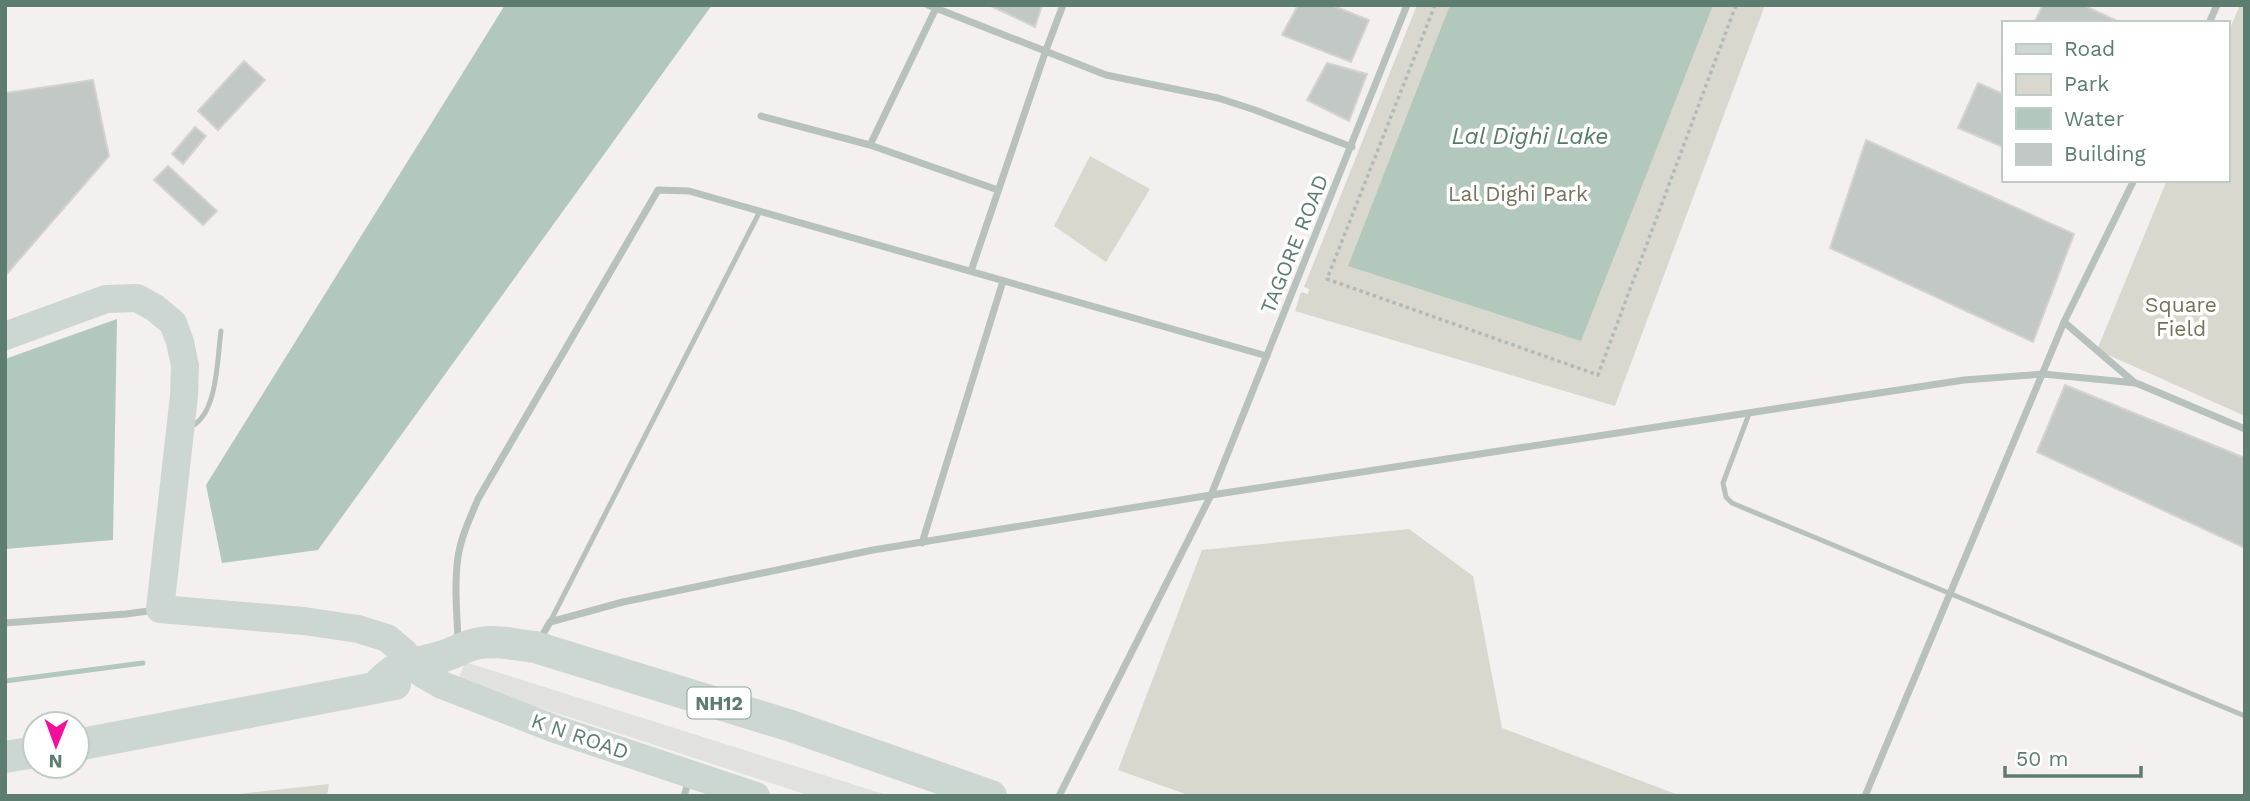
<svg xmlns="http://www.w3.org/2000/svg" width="2250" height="801" font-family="'Work Sans',sans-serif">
	<rect width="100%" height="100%" fill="#f4f0ef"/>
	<path fill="#e1e1e0" d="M465 662 890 796H811L458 681Z"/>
	<path fill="#d9d8ce" d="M1417 5H1765L1615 406 1295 311 1301 292 1308 294 1309 289 1304 287Z
		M2240 5H2245V416L2097 350 2167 180H2227V35Z
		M1090 156 1150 189 1106 262 1054 226Z
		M1409 529 1473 576 1502 728 1681 796H1191L1118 770 1202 550Z
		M329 784 327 796H219Z"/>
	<path fill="#b2c8bc" d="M505 5H712L318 550 222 563 206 485Z
		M1450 5H1713L1581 341 1348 266Z
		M117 319 113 540 5 549V359Z"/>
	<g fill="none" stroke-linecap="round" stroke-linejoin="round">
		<path stroke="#b2c8bc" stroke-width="5" d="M5 681 143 663"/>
	</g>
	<path fill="#c1c8c5" stroke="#d5d3d2" stroke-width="2" d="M989 5H1042L1035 27Z
		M1298 5H1331L1369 20 1351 62 1282 35Z
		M2043 5H2083L2115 20 2113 23H2034Z
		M244 61 265 80 218 130 198 111Z
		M1327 63 1367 74 1349 121 1307 100Z
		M93 80 109 156 5 276V93Z
		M1978 83 2003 94V147L1958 128Z
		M195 127 206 136 183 164 172 154Z
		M1866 140 2074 234 2033 342 1830 248Z
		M168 166 217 211 203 225 154 180Z
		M2065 385 2245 458V548L2037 452Z"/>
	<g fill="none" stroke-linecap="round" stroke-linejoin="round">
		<path stroke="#b2bab7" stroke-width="3.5" stroke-dasharray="3.5 3.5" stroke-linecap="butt" d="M1435 5 1327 279 1598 375 1736 5"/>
		<path stroke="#b7c1bd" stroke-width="5" d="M1749 414 1723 483 1726 497 1732 503 2245 716
			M190 427C218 415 217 359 221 331
			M550 622 760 211"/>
		<path stroke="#b7c1bd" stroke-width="7" d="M928 5 1106 75 1218 98 1255 110 1352 147
			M2209 23 2217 5
			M761 116 870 145 998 190
			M870 145 937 6
			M971 271 1046 50 1063 5
			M2064 322 2135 383
			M922 543 1003 281
			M5 623 126 614 156 610
			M458 641C457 613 454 585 458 557 461 537 470 518 478 499L658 190 689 191 1267 356
			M539 641 550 622 623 602 873 550 1211 495 1964 380 2043 374 2136 383 2245 429
			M684 796 689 780
			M1059 796 1211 495 1407 5
			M1865 796 2064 322 2134 180"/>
		<path stroke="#ccd6d2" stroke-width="28" d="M5 336 106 299 137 298 155 308 173 323 180 342 185 366 184 396 160 609 304 621 358 629 387 638 404 652 421 673 442 685 555 729 756 796"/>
		<path stroke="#ccd6d2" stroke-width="32" d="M376 687C401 659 412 666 444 656 456 652 467 645 480 643 498 640 517 645 535 647L791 726 991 796
			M77 745 395 684
			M5 757 35 752"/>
	</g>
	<g text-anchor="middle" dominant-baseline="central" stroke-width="7" stroke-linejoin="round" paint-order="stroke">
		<rect fill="#fff" stroke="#8da49b" stroke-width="2" x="687.5" y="687.5" width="63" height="31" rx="5"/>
		<g font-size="19" font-weight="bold" fill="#5c7d70">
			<text x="719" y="703">NH12</text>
		</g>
		<g font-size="21" fill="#75745b" stroke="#fff">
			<text x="1518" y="193">Lal Dighi Park</text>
			<text x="2181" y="304">Square<tspan x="2181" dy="24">Field</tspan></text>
		</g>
		<g font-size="21" fill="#5c7d70" stroke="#fff">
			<text transform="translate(1294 244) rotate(-68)">TAGORE ROAD</text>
			<text transform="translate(580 736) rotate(19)">K N ROAD</text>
		</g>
		<g font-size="23" font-style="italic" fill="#567b66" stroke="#fff">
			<text x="1530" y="136">Lal Dighi Lake</text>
		</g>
	</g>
	<rect width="2250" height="801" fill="none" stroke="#5c7d70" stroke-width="14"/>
	<rect x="2002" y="21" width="228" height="161" fill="#ffffff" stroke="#becbc6" stroke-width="2"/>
	<rect x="2016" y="44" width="35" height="10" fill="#ccd6d2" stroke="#becbc6" stroke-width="2"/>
	<text x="2064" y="56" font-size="21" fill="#5c7d70">Road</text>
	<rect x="2016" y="74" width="35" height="21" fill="#d9d8ce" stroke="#becbc6" stroke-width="2"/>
	<text x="2064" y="91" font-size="21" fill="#5c7d70">Park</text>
	<rect x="2016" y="108" width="35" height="21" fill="#b2c8bc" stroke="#becbc6" stroke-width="2"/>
	<text x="2064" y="126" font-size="21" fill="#5c7d70">Water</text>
	<rect x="2016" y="144" width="35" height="21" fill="#c1c8c5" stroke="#becbc6" stroke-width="2"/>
	<text x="2064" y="161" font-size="21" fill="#5c7d70">Building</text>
	<g transform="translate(56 745) rotate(181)"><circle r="33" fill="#ffffff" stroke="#becbc6" stroke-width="2"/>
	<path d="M0-5L12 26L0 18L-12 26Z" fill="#f50e9b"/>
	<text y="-10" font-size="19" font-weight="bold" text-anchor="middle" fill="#5c7d70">N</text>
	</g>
	<path d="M2005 766v10h136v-10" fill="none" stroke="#5c7d70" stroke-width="3.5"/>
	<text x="2016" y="766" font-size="21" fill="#5c7d70" stroke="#ffffff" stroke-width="5" paint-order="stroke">50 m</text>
</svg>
